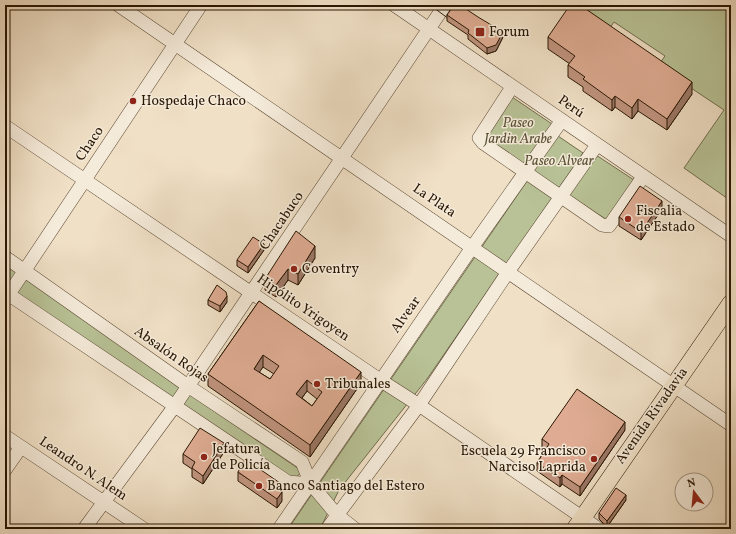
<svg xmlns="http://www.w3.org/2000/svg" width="736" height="534" font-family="Vollkorn,serif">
	<rect width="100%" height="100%" fill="#f0e0c6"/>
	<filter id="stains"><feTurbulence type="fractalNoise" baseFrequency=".005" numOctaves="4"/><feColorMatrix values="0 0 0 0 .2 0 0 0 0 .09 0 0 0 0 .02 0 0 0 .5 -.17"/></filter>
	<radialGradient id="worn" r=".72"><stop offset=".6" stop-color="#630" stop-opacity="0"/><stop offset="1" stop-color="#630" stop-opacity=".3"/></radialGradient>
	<path fill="#b8c296" stroke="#706c4c" d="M567 5H727L731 8V201L684 168 724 110 658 66 665 56 614 22 607 32Z
		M512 97 552 124 524 164 485 137Z
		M558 136 583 153 427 379 339 490 320 529H288Z
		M596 155 634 180 607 220 569 195Z
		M5 262 177 386 302 471 294 480 5 287Z"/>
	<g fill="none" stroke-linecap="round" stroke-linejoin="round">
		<g stroke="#5b4833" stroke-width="14">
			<path id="minor" d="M118 5 731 425
				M394 5 731 236
				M512 87 479 138 483 143 602 225 609 226 643 177
				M5 126 380 380 419 405 599 529
				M5 257 188 386 302 462 311 484 337 515 355 529
				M5 292 288 482 311 484
				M5 300 201 5
				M5 436 144 529
				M5 470 21 447
				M84 529 174 407 445 5
				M279 529 473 246 562 120
				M327 529 419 405 508 272 597 145"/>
		</g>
		<g stroke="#291602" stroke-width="18">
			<path id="major" d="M575 529 731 303"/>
		</g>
		<use href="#minor" stroke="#f5ebda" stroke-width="13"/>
		<use href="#major" stroke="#f0e0c6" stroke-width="17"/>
		<path stroke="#291602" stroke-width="1" d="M430 5 449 19"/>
	</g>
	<path fill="#c0947e" stroke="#291602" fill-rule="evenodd" d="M447 15 503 37 496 51 487 54 468 39V35L447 21Z
		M548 37 692 94 667 130 638 111 632 119 615 107 612 111 583 91V87L568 77V65L570 64 548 49Z
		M662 209 641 240 619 226V217Z
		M264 250 248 273 237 266V260Z
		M315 258 298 285 288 280 276 297 265 290V279Z
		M208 300 227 302 220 312 208 305Z
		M259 301 361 383 310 457 208 386V374ZM263 367 274 374 270 379 259 372ZM307 391 317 399 312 406 302 398Z
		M625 430 580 496 562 484 560 487 537 471V463L545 450 542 448V439Z
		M224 452 203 484 192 477V469L183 463V454Z
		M238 472 282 501 277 508 238 481Z
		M626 500 607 527 599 519V513Z"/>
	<path fill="#9c7867" stroke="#291602" d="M503 32V37L496 51 487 54V48Z
		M692 82V94L667 130V119Z
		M615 96V107L612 111V100Z
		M638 99V111L632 119V108Z
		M662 201V209L641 240V232Z
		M264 244V250L248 273V267Z
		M315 246V258L298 285V274Z
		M288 269V280L276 297V285Z
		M227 296V302L220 312V306Z
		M263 355V367L254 380V369Z
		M361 372V383L310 457V445Z
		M307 380V391L296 406V394Z
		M625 422V430L580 496V487Z
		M224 443V452L203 484V476Z
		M562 475V484L560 487V478Z
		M282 492V501L277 508V499Z
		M626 495V500L607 527V521Z"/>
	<path fill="#dfac93" stroke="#291602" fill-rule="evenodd" d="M454 5H460L478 17 503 32 496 45 487 48 468 33 469 30 447 15Z
		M570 5H580L692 82 667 119 638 99 632 108 615 96 612 100 583 79 585 77 568 65 575 56 548 37Z
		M640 186 662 201 641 232 619 217Z
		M296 231 315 246 298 274 288 269 276 285 265 279Z
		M253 237 264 244 248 267 237 260Z
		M217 285 226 292 227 296 220 306 208 300Z
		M259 301 361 372 310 445 208 374ZM263 355 279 366 270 379 254 369ZM307 380 322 392 312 406 296 394Z
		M577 389 625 422 580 487 562 475 560 478 537 463 549 444 542 439Z
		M200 428 224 443 203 476 192 468 195 462 183 454Z
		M245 459 280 483 282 492 277 499 238 472Z
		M616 488 626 495 607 521 599 513Z"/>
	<g fill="#8f2418" stroke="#f5ebda" stroke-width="1.5">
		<rect x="475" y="27" width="10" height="10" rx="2"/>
		<circle cx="133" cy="101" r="4"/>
		<circle cx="628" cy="219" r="4"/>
		<circle cx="294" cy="269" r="4"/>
		<circle cx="317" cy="384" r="4"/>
		<circle cx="204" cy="457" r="4"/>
		<circle cx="594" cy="459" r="4"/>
		<circle cx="259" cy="486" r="4"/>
	</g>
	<g text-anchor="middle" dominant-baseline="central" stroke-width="3" stroke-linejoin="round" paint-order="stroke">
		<g font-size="14" fill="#291602" stroke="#f5ebda" text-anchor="start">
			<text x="489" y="32">Forum</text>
			<text x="141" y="101">Hospedaje Chaco</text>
			<text x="636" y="211">Fiscalia<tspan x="636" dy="16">de Estado</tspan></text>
			<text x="302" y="269">Coventry</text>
			<text x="325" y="384">Tribunales</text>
			<text x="212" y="449">Jefatura<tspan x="212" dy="16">de Policía</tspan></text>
			<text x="586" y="451" text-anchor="end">Escuela 29 Francisco<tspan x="586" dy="16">Narciso Laprida</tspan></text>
			<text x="267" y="486">Banco Santiago del Estero</text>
		</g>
		<g font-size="14" fill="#291602" stroke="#f5ebda">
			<text transform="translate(571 107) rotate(35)">Perú</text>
			<text transform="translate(90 144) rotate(-56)">Chaco</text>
			<text transform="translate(434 201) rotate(34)">La Plata</text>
			<text transform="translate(282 221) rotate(-56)">Chacabuco</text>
			<text transform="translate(303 308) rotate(34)">Hipólito Yrigoyen</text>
			<text transform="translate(406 315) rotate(-55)">Alvear</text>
			<text transform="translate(171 355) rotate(35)">Absalón Rojas</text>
			<text transform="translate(652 416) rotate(-55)">Avenida Rivadavia</text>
			<text transform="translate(83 469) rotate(34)">Leandro N. Alem</text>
		</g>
		<g font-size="14" font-style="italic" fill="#5b5236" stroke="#f5ebda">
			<text x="518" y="123">Paseo<tspan x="518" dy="16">Jardin Arabe</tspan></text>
			<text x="559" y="161">Paseo Alvear</text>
		</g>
	</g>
	<rect width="736" height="534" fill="none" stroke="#f0e0c6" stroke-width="20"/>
	<rect x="6" y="6" width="724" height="522" fill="none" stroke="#291602" stroke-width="2"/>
	<rect x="10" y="10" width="716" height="514" fill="none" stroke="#291602"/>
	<g transform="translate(694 492) rotate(344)"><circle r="19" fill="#f5ebda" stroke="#a39684"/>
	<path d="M0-3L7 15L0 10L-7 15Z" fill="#8f2418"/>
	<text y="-6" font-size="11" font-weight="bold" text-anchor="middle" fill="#291602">N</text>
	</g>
	<rect width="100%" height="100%" filter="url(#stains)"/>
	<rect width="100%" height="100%" fill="url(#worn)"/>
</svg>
